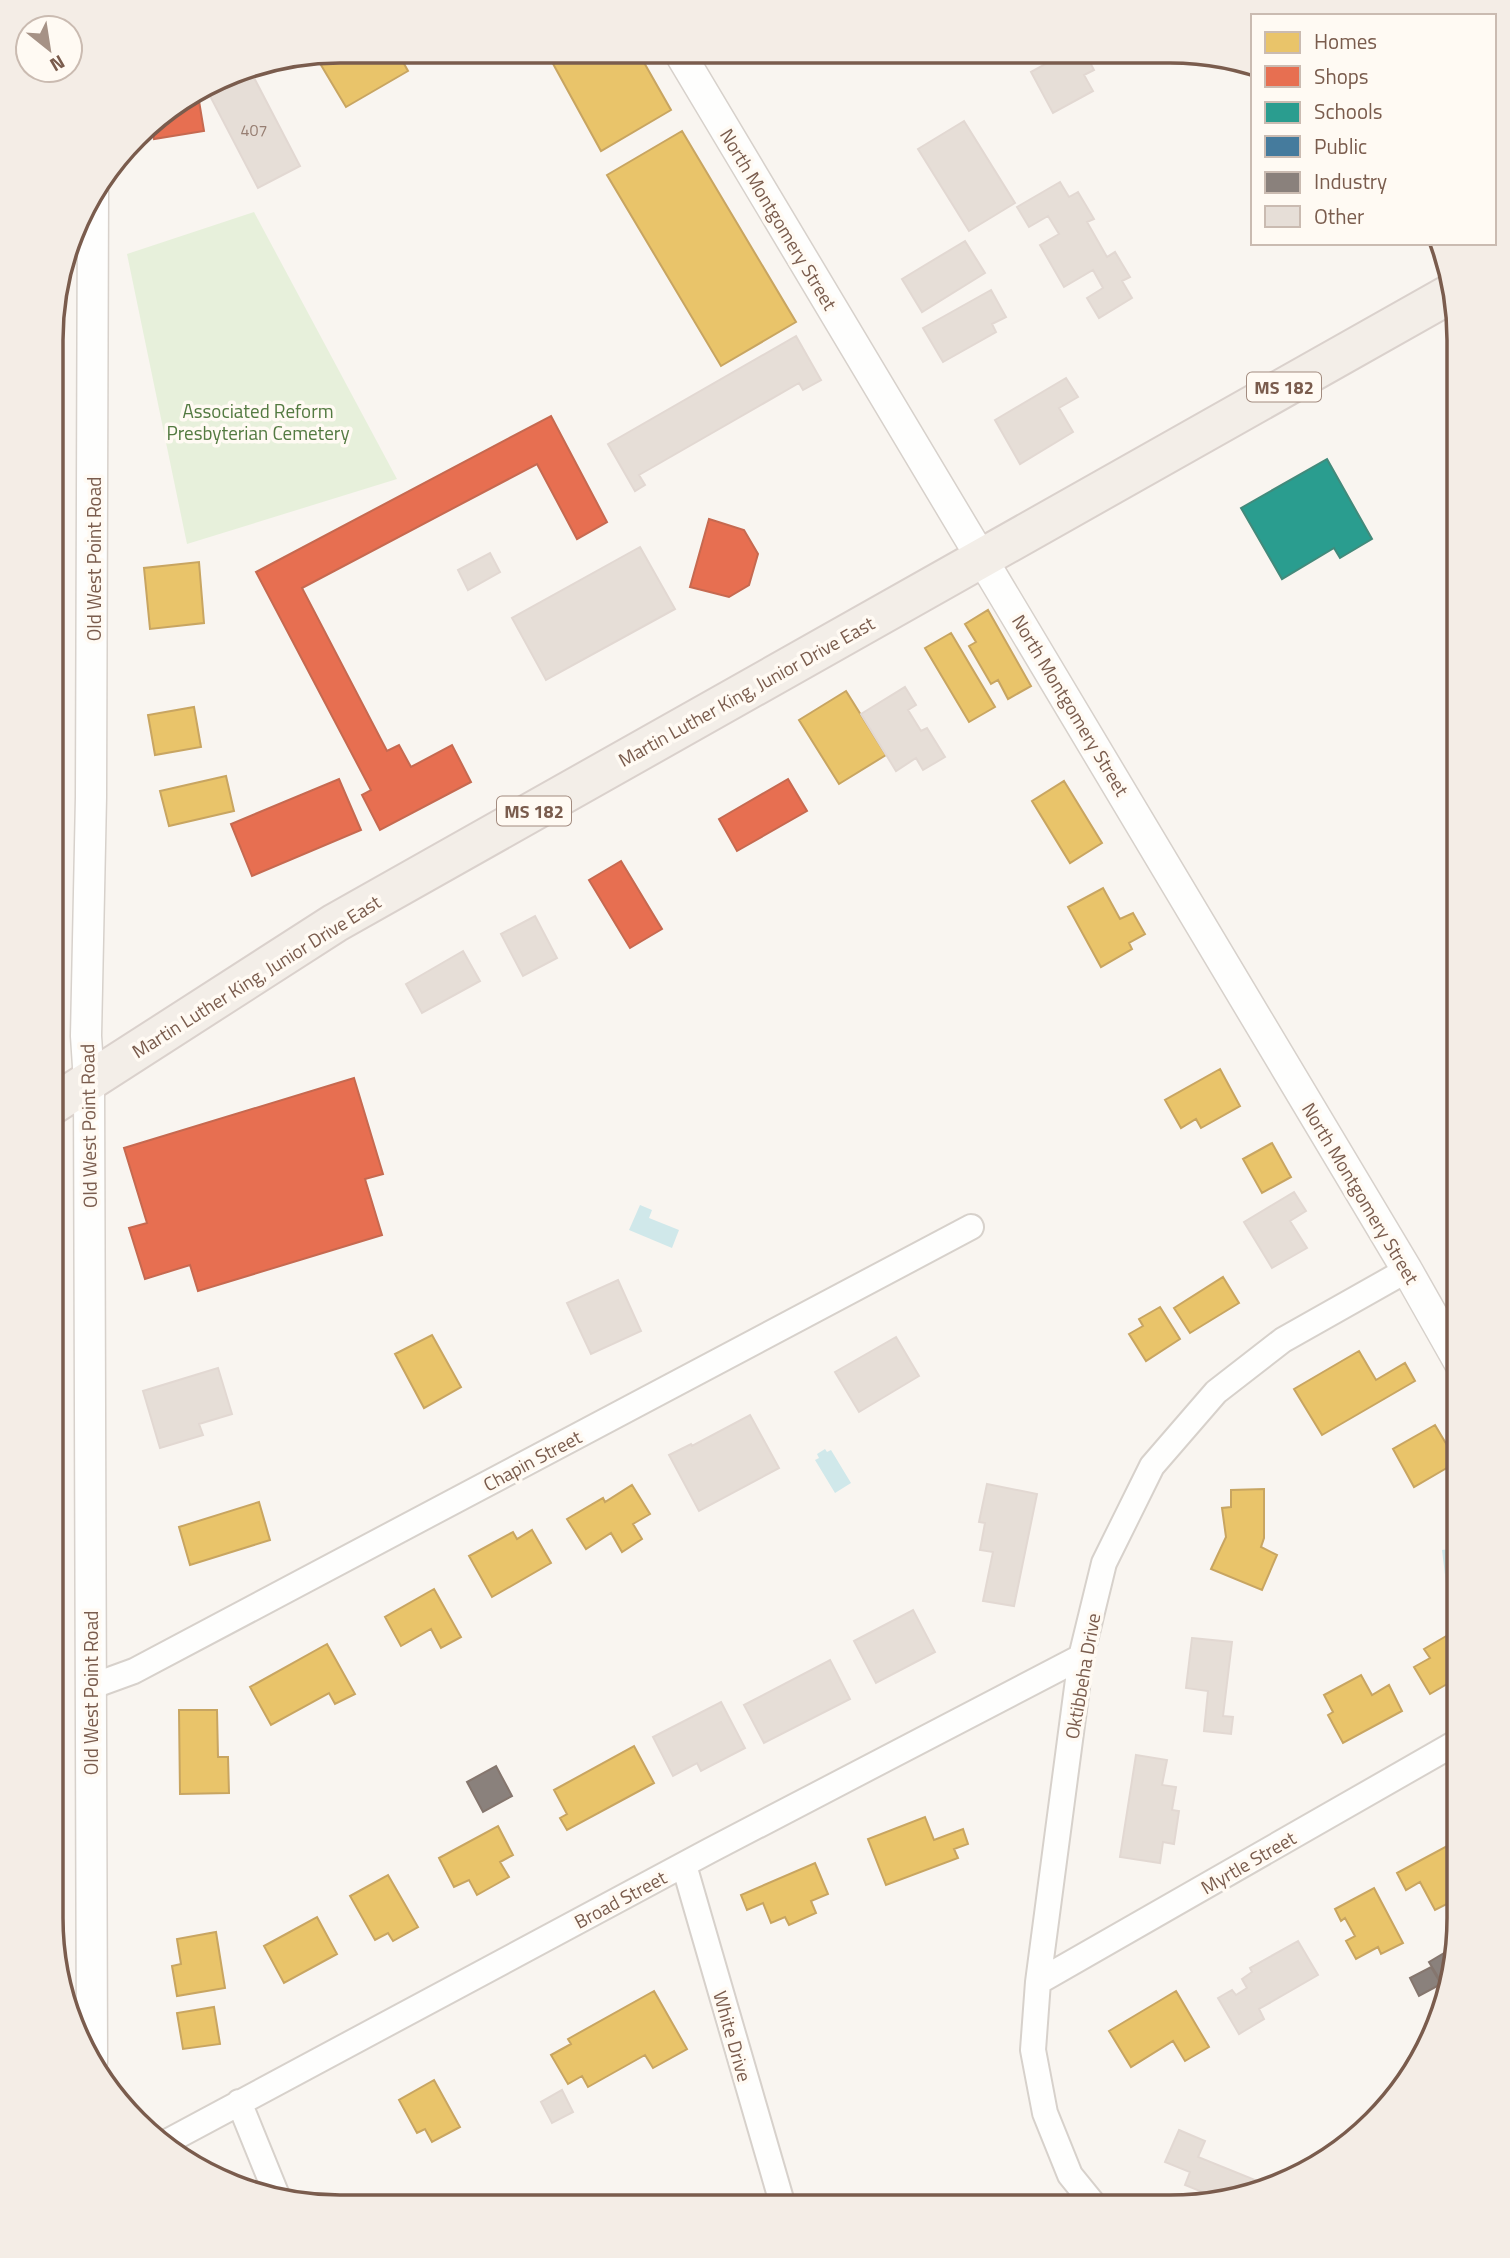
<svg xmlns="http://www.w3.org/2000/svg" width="1510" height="2258" font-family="'Titillium Web',sans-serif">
	<rect width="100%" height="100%" fill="#f9f5f0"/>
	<path fill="#e7f0db" d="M254 212 397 479 187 544 127 254Z"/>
	<path fill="#d0e8ea" d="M640 1205 652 1210 649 1218 679 1230 672 1248 629 1230Z
		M825 1449 827 1452 831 1450 851 1483 835 1493 815 1460 819 1458 817 1454Z
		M1459 1548V1582L1446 1583 1442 1550Z"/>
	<path fill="#e9c46a" stroke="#c8a561" stroke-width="2" d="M340 51H397L408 71 346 107 315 55Z
		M420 51H434L423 57Z
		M546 51 638 52 671 110 601 151Z
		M682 131 796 322 721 366 607 175Z
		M199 562 204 623 150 629 144 568Z
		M988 610 1031 686 1008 699 998 680 991 684 969 646 976 642 965 624Z
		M951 633 995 707 969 722 925 648Z
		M846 691 886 755 839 784 799 720Z
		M194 707 201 747 155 755 148 715Z
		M226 776 234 811 169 826 160 791Z
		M1064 781 1102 843 1070 863 1032 801Z
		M1103 888 1120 919 1133 913 1145 934 1129 943 1132 949 1101 967 1068 907Z
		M1220 1069 1240 1106 1201 1128 1196 1119 1181 1128 1165 1100Z
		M1272 1143 1291 1177 1262 1193 1243 1159Z
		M1223 1277 1239 1303 1190 1333 1174 1308Z
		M1160 1307 1180 1339 1146 1361 1129 1334 1143 1326 1139 1319Z
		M432 1335 461 1387 424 1408 395 1354Z
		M1359 1351 1376 1380 1405 1363 1415 1381 1322 1435 1294 1389Z
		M1435 1425 1457 1462 1414 1487 1393 1449Z
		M632 1485 650 1514 633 1524 642 1539 622 1552 611 1533 586 1549 567 1519 603 1498 605 1502Z
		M1264 1489V1538L1261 1547 1277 1555 1262 1590 1211 1569 1226 1537 1222 1508 1231 1507V1490Z
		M259 1502 270 1540 190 1565 179 1527Z
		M532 1530 551 1563 492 1597 469 1556 513 1532 517 1539Z
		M434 1589 461 1637 441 1648 431 1629 401 1646 385 1617Z
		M1448 1635 1459 1653V1677L1430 1694 1414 1667 1430 1658 1424 1649Z
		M327 1644 355 1694 335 1704 329 1693 271 1725 250 1687Z
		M1361 1675 1372 1695 1389 1685 1402 1711 1343 1743 1328 1715 1333 1712 1324 1695Z
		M179 1710H217L218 1757H228L229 1793 180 1794Z
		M634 1746 654 1783 567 1830 560 1818 567 1814 554 1790Z
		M925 1817 934 1840 963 1829 968 1844 954 1849 958 1858 886 1885 868 1839Z
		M498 1826 513 1855 500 1862 509 1877 477 1895 469 1880 454 1887 439 1858Z
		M1447 1846 1459 1868V1898L1435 1910 1420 1882 1406 1890 1397 1873Z
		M815 1863 828 1894 811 1901 816 1913 789 1925 785 1917 771 1923 763 1903 747 1910 741 1895Z
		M388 1875 418 1927 393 1941 388 1933 375 1940 350 1896Z
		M1374 1888 1403 1943 1381 1954 1378 1947 1356 1959 1346 1941 1355 1936 1345 1918 1341 1921 1335 1909Z
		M317 1917 337 1954 284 1983 264 1946Z
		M216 1932 225 1988 177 1996 172 1966 181 1964 177 1939Z
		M654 1991 687 2049 653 2068 645 2055 588 2087 582 2076 568 2084 551 2055 571 2044 568 2039Z
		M1176 1991 1209 2047 1185 2061 1173 2041 1131 2067 1109 2031Z
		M214 2007 220 2044 183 2049 177 2013Z
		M434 2080 460 2127 432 2142 425 2129 417 2133 399 2100Z"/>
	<path fill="#e76f51" stroke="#c66950" stroke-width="2" d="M198 95 204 131 154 139 151 121Z
		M551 416 607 522 577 539 537 464 302 588 387 751 399 745 411 767 452 745 471 782 380 830 362 795 371 790 256 572Z
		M709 519 744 530 758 554 749 585 729 597 690 587Z
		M339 779 361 830 252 876 231 824Z
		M788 779 807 811 737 851 719 819Z
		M621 861 662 929 630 948 589 880Z
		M354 1078 383 1174 365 1179 382 1235 198 1291 190 1265 145 1279 129 1228 147 1223 124 1148Z"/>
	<path fill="#2a9d8f" stroke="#428a7b" stroke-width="2" d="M1327 459 1372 539 1340 558 1334 548 1282 579 1241 508Z"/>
	<path fill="#457b9d" stroke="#557285" stroke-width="2" d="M777 52H795L781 60Z"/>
	<path fill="#8a817c" stroke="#85766e" stroke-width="2" d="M496 1766 512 1796 483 1812 467 1782Z
		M1451 1949 1454 1956 1446 1990 1429 1962Z
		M1431 1967 1441 1984 1419 1996 1410 1978Z"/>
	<path fill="#e6ded7" stroke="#e2d8d2" stroke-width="2" d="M1046 53H1085L1094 70 1084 75 1093 91 1053 113 1031 72 1051 61Z
		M251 72 300 166 258 188 209 94Z
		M964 121 1015 203 969 231 918 149Z
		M1060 182 1069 197 1078 192 1094 219 1087 222 1107 257 1115 252 1130 277 1122 281 1132 298 1099 318 1087 298 1103 288 1093 270 1064 287 1040 245 1059 234 1048 216 1029 227 1017 207Z
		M965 241 985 273 922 312 902 279Z
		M991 290 1006 317 992 324 996 332 943 362 923 328Z
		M796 336 821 380 803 390 799 383 639 475 645 485 635 491 608 444Z
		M1066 378 1078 397 1059 408 1073 432 1020 464 995 420Z
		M640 547 675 609 546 680 512 618Z
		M490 553 500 572 468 590 458 570Z
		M905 687 916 705 908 710 921 731 927 728 945 757 923 770 916 758 896 771 861 714Z
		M535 916 557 958 523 976 501 934Z
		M463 951 480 981 422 1013 406 984Z
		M1294 1192 1306 1211 1290 1221 1307 1248 1272 1268 1244 1222Z
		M52 1236 58 1272 52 1273Z
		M618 1280 641 1331 591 1354 567 1303Z
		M896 1337 919 1376 859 1412 835 1372Z
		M218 1368 232 1414 199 1424 203 1435 160 1448 143 1391Z
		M750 1415 779 1468 699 1511 669 1455 691 1444 692 1446Z
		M987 1484 1037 1494 1014 1606 983 1601 993 1552 980 1550 985 1523 979 1522Z
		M913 1610 935 1652 876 1683 854 1641Z
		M1192 1638 1232 1642 1223 1716 1233 1717 1231 1734 1204 1731 1208 1691 1186 1688Z
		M830 1660 850 1699 764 1743 744 1705Z
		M721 1702 745 1748 701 1771 697 1763 673 1776 653 1737Z
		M1136 1755 1167 1760 1162 1785 1176 1787 1172 1810 1179 1811 1174 1844 1163 1842 1160 1863 1120 1857Z
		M1298 1941 1318 1975 1259 2009 1264 2019 1239 2034 1218 1998 1232 1990 1236 1995 1247 1988 1242 1979 1252 1972 1250 1968Z
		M562 2090 573 2112 552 2123 541 2102Z
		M1179 2130 1205 2141 1198 2157 1260 2182 1256 2190 1217 2198 1185 2185 1190 2172 1165 2162Z"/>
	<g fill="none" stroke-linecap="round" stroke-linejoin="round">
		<g stroke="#d7d1cb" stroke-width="28">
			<path id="minor" d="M90 1687 134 1671 971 1227
				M684 1865 783 2206
				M1038 1982 1459 1741
				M239 2102 278 2198
				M161 2145 709 1851 1081 1657
				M1096 2207 1070 2175 1045 2113 1033 2050 1038 1982 1081 1657 1104 1563 1152 1466 1216 1392 1283 1340 1407 1270"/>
		</g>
		<g stroke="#d7d1cb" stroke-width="33">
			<path id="tertiary" d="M679 52 1407 1270 1459 1362
				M92 2062 89 1082 86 1036 91 797 93 191"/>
		</g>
		<g stroke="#dad1cc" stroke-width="42">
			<path id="primary" d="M52 1105 335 923 1450 294"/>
		</g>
		<use href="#minor" stroke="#fefefd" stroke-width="24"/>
		<use href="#tertiary" stroke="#fefefd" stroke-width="30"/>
		<use href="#primary" stroke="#f3eee8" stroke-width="38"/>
	</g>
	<g text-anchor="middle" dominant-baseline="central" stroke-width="7" stroke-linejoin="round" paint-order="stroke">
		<g font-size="16" fill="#977e72">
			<text x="254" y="130">407</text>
		</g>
		<g fill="#fffaf3" stroke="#a28b7f" stroke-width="2">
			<rect x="1247" y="372.5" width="74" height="29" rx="5"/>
			<rect x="497" y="796.5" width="74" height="29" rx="5"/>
		</g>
		<g font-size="18" font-weight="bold" fill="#7a5c4d">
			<text x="1284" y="387">MS 182</text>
			<text x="534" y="811">MS 182</text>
		</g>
		<g font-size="19" fill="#7a5c4d" stroke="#fffaf3">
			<text transform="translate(779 219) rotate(59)">North Montgomery Street</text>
			<text transform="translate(93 559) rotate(-90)">Old West Point Road</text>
			<text transform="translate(746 691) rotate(-29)">Martin Luther King, Junior Drive East</text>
			<text transform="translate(1071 705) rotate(59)">North Montgomery Street</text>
			<text transform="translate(256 976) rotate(-32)">Martin Luther King, Junior Drive East</text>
			<text transform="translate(88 1126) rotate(-91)">Old West Point Road</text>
			<text transform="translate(1361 1193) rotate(59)">North Montgomery Street</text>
			<text transform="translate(532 1460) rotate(-28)">Chapin Street</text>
			<text transform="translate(1082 1676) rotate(-80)">Oktibbeha Drive</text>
			<text transform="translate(90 1693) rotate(-90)">Old West Point Road</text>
			<text transform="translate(1248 1862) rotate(-30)">Myrtle Street</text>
			<text transform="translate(620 1899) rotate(-28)">Broad Street</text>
			<text transform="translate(733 2036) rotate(74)">White Drive</text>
		</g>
		<g font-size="19" fill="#537a41" stroke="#fffaf3">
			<text x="258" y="410">Associated Reform<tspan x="258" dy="22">Presbyterian Cemetery</tspan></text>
		</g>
	</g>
	<path d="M0 0H1510V2258H0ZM340 63H1170A277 277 0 0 1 1447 340V1918A277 277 0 0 1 1170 2195H340A277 277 0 0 1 63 1918V340A277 277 0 0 1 340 63Z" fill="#f4ede6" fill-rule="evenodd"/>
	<path fill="none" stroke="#7a5c4d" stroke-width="3.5" d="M340 63H1170A277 277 0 0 1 1447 340V1918A277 277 0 0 1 1170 2195H340A277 277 0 0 1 63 1918V340A277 277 0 0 1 340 63Z"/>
	<rect x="1251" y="14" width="245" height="231" fill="#fffaf3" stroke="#cabbb1" stroke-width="2"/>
	<rect x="1265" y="32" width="35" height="21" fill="#e9c46a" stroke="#cabbb1" stroke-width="2"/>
	<text x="1314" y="49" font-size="21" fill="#7a5c4d">Homes</text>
	<rect x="1265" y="66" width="35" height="21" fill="#e76f51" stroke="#cabbb1" stroke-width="2"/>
	<text x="1314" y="84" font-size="21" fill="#7a5c4d">Shops</text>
	<rect x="1265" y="102" width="35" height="21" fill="#2a9d8f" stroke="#cabbb1" stroke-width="2"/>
	<text x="1314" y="119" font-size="21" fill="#7a5c4d">Schools</text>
	<rect x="1265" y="136" width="35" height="21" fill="#457b9d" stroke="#cabbb1" stroke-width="2"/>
	<text x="1314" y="154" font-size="21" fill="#7a5c4d">Public</text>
	<rect x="1265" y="172" width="35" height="21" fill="#8a817c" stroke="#cabbb1" stroke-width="2"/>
	<text x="1314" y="189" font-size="21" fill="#7a5c4d">Industry</text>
	<rect x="1265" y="206" width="35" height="21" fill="#e6ded7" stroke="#cabbb1" stroke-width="2"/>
	<text x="1314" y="224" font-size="21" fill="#7a5c4d">Other</text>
	<g transform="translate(49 49) rotate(150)"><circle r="33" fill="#fffaf3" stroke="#cabbb1" stroke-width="2"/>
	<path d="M0-5L12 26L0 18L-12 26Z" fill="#a69286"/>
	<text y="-10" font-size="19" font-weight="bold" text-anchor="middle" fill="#7a5c4d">N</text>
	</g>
</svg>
